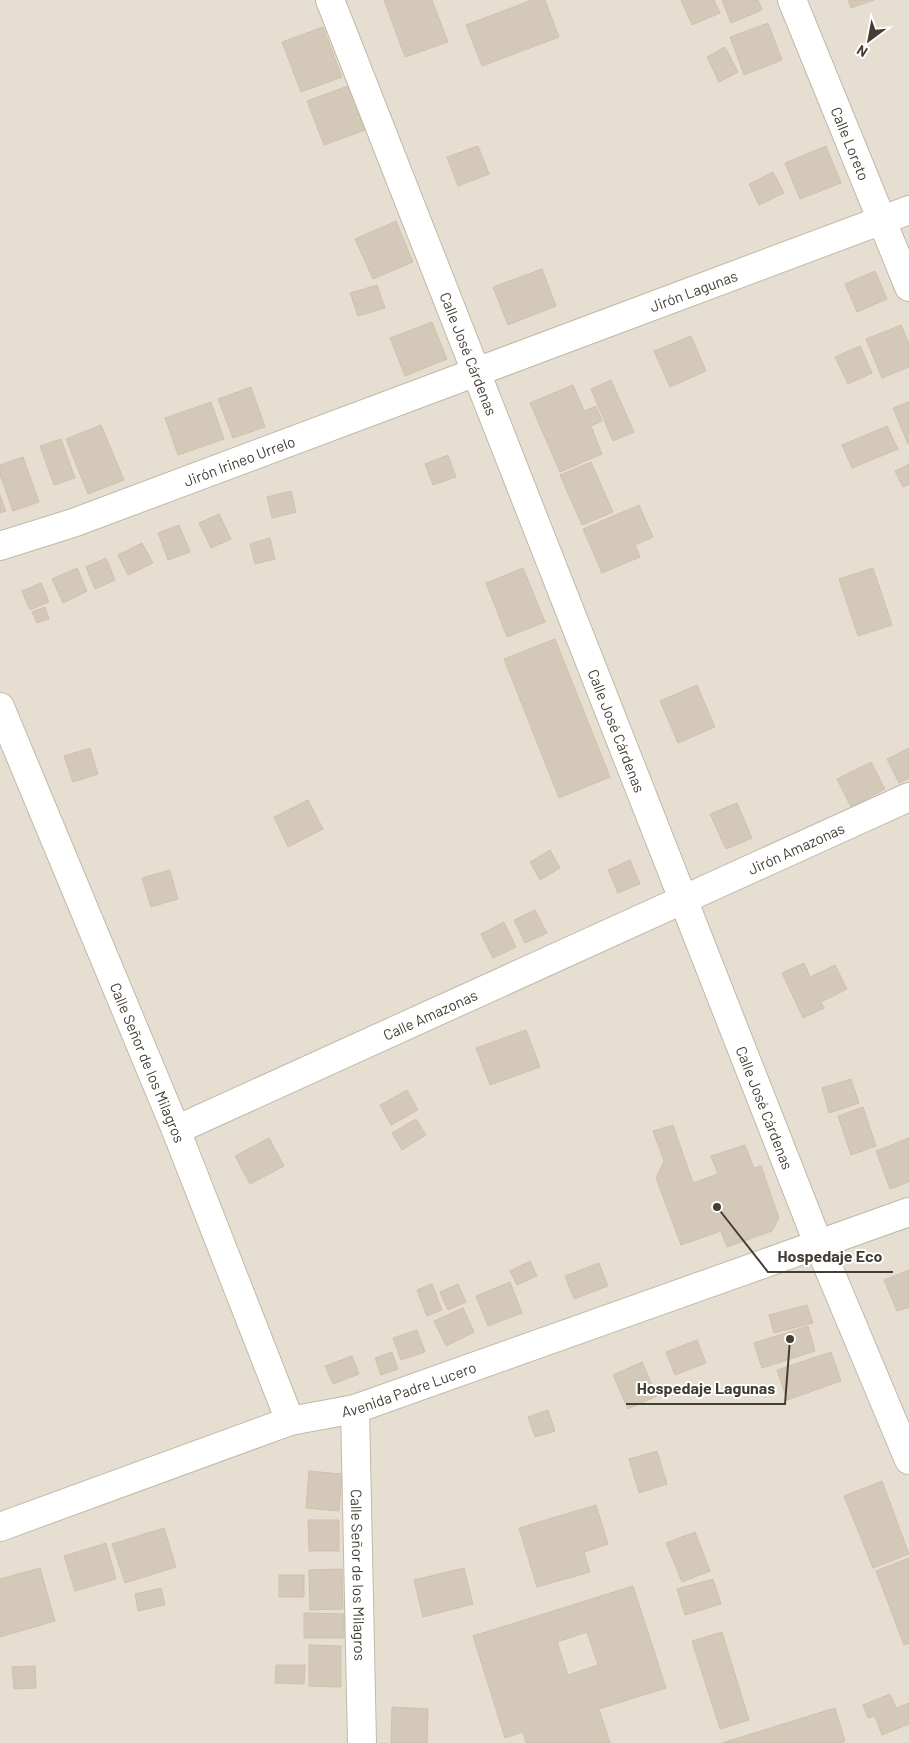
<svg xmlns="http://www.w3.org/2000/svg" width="909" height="1743" font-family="Barlow,sans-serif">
	<rect width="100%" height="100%" fill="#f2ede3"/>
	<path fill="#e6dfd1" d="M0 0H909V1743H0Z"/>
	<path fill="#d4c9b8" stroke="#cfc1ab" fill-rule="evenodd" d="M384 0H432L448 42 405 57Z
		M532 0H545L559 37 482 66 466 25Z
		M681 0H714L720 13 692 25Z
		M722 0H758L762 10 731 23Z
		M848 0H874L851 8Z
		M768 23 782 60 744 75 730 37Z
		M323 27 342 77 301 92 282 42Z
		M725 47 738 72 719 82 707 57Z
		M348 86 365 130 324 145 307 101Z
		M478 146 489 174 458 186 447 157Z
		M826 146 841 183 800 199 785 163Z
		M773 172 784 193 759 205 749 184Z
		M396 221 413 262 373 279 355 239Z
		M542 269 556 306 508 325 493 287Z
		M875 271 887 299 857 312 845 284Z
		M377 285 385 308 358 316 350 293Z
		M432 322 447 359 405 376 390 338Z
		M901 325 909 344V367L882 378 866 339Z
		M691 336 706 371 670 387 654 351Z
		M860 346 872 373 848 384 835 357Z
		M611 380 634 432 613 441 591 389Z
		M573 385 584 411 596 406 602 421 591 426 602 454 560 472 530 403Z
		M251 387 265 427 233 438 218 399Z
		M211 402 224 439 178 455 165 418Z
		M909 402V443L908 444 893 408Z
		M101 425 124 480 88 494 66 439Z
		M887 426 898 449 852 468 842 445Z
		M61 439 75 478 54 485 40 446Z
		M448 455 456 477 433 485 425 464Z
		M23 457 39 502 13 511 0 475V465Z
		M591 462 613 512 582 525 560 475Z
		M909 464V484L903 487 895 471Z
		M291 491 296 512 272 518 267 497Z
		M0 495 6 511 0 513Z
		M639 505 653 537 635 545 640 557 602 573 583 529Z
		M219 514 231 539 211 548 199 523Z
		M179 525 190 552 168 560 158 533Z
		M270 538 275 559 255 564 250 544Z
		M142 543 153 563 128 575 118 555Z
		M106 558 115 580 95 589 86 567Z
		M77 568 87 591 63 603 52 579Z
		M523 568 545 622 507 637 486 583Z
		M873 568 892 625 858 636 839 579Z
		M41 583 49 602 30 610 22 591Z
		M45 607 49 619 37 623 32 612Z
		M555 639 610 777 559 798 504 659Z
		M697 685 715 727 678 743 660 701Z
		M90 748 98 774 73 782 64 756Z
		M909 748V778L899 783 887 759Z
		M871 762 885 789 851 807 837 779Z
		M308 800 323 829 288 847 274 817Z
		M737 803 752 838 726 849 710 814Z
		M550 850 560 868 540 880 530 862Z
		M630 860 640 884 618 893 608 870Z
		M170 870 178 899 151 907 142 878Z
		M535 910 547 933 525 943 514 920Z
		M504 922 516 947 493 958 481 934Z
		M804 963 810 977 835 965 847 989 821 1002 824 1008 803 1018 782 973Z
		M526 1030 540 1067 490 1085 476 1048Z
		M851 1079 859 1103 829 1113 822 1088Z
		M407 1090 418 1110 391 1125 380 1105Z
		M863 1107 876 1146 851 1155 838 1116Z
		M416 1119 426 1135 402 1150 392 1133Z
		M673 1125 693 1183 718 1174 711 1156 745 1145 754 1168 761 1166 779 1218 772 1231 727 1247 721 1231 681 1245 656 1178 664 1161 653 1131Z
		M269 1138 284 1166 250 1184 235 1156Z
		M909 1138V1182L890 1189 876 1151Z
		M530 1261 537 1276 517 1285 510 1271Z
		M599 1263 608 1286 574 1299 565 1276Z
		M909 1270V1307L897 1311 884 1280Z
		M510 1282 522 1313 488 1326 476 1296Z
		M432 1284 442 1310 427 1316 417 1290Z
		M458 1284 466 1302 448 1310 440 1292Z
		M807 1305 813 1323 774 1333 769 1315Z
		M463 1308 474 1332 446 1346 434 1321Z
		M808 1326 815 1351 762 1368 754 1343Z
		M417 1330 425 1352 401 1360 393 1338Z
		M697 1340 706 1363 675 1375 666 1352Z
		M392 1352 398 1369 381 1375 375 1358Z
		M831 1352 841 1381 787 1400 777 1370Z
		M352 1356 359 1374 333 1384 325 1366Z
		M642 1362 657 1396 628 1409 613 1375Z
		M548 1410 555 1431 535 1437 528 1417Z
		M657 1451 667 1484 639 1493 629 1459Z
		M309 1471 342 1474 339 1511 306 1508Z
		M882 1481 909 1554 873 1568 844 1496Z
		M596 1505 608 1544 584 1552 590 1572 537 1587 519 1528Z
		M308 1520H339V1551H309Z
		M164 1528 176 1567 125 1583 112 1544Z
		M695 1532 710 1571 682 1582 666 1543Z
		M106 1543 116 1579 75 1591 64 1556Z
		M909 1558V1643L904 1645 876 1571Z
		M40 1568 55 1621 0 1637V1579Z
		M464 1568 473 1604 423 1617 414 1580Z
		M342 1569 343 1609 310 1610 309 1570Z
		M279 1575H304V1597H279Z
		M713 1579 721 1604 685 1615 677 1589Z
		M633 1586 666 1688 599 1709 610 1743H526L523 1732 505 1738 473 1636ZM587 1632 598 1665 568 1675 557 1642Z
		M161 1588 165 1605 138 1611 135 1594Z
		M304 1613 344 1614V1638H304Z
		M722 1632 749 1720 720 1729 692 1641Z
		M309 1645 341 1646V1687L309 1686Z
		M276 1665H305L304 1684 275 1683Z
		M35 1666 36 1688 14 1689 12 1667Z
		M890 1694 896 1708 909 1703V1724L882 1735 875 1716 868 1718 863 1705Z
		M392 1707 428 1709 427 1743H391Z
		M835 1708 845 1741 841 1743H722Z"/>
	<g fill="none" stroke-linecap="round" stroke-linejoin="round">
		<g stroke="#c1b8a8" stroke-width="30">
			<g id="minor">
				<path id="s1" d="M330 0 818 1243 909 1460"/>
				<path id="s2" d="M792 0 909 287"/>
				<path id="s3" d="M0 546 73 523 909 210"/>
				<path id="s4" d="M0 707 176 1130 290 1421"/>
				<path id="s5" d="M176 1130 909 797"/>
				<path id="s6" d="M355 1409 362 1743"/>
				<path id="s7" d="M0 1527 290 1421 355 1409 909 1212"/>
			</g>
		</g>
		<use href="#minor" stroke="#fff" stroke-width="28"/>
	</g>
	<g text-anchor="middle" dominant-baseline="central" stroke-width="4" stroke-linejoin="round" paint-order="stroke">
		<g font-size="15" fill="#443d33" stroke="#fff">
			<text stroke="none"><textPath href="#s2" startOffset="155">Calle Loreto</textPath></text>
			<text stroke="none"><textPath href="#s3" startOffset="739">Jirón Lagunas</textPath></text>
			<text stroke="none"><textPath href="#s1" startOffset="380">Calle José Cárdenas</textPath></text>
			<text stroke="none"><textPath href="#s3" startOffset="254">Jirón Irineo Urrelo</textPath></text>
			<text stroke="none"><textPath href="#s1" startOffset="785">Calle José Cárdenas</textPath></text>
			<text stroke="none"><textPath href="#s5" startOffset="681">Jirón Amazonas</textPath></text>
			<text stroke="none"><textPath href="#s5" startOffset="279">Calle Amazonas</textPath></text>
			<text stroke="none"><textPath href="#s4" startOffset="385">Calle Señor de los Milagros</textPath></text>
			<text stroke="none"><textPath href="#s1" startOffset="1190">Calle José Cárdenas</textPath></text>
			<text stroke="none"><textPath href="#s7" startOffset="432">Avenida Padre Lucero</textPath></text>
			<text stroke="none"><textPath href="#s6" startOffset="166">Calle Señor de los Milagros</textPath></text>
		</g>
	</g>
	<path fill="none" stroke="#443d33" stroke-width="2" d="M717 1207L768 1272H893M790 1339L785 1404H626"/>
	<g fill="#443d33" stroke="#fff" stroke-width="2">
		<circle cx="717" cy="1207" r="5"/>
		<circle cx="790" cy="1339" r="5"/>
	</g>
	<g font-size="16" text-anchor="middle" font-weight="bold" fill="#443d33" stroke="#fff" stroke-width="4" stroke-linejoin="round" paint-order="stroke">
		<text x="830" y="1262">Hospedaje Eco</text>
		<text x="706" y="1394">Hospedaje Lagunas</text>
	</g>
	<g transform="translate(869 40) rotate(212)" stroke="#ffffff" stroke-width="4" paint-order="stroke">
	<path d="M0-4L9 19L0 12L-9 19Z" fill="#443d33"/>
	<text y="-8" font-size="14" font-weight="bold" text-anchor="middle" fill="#443d33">N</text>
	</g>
</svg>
